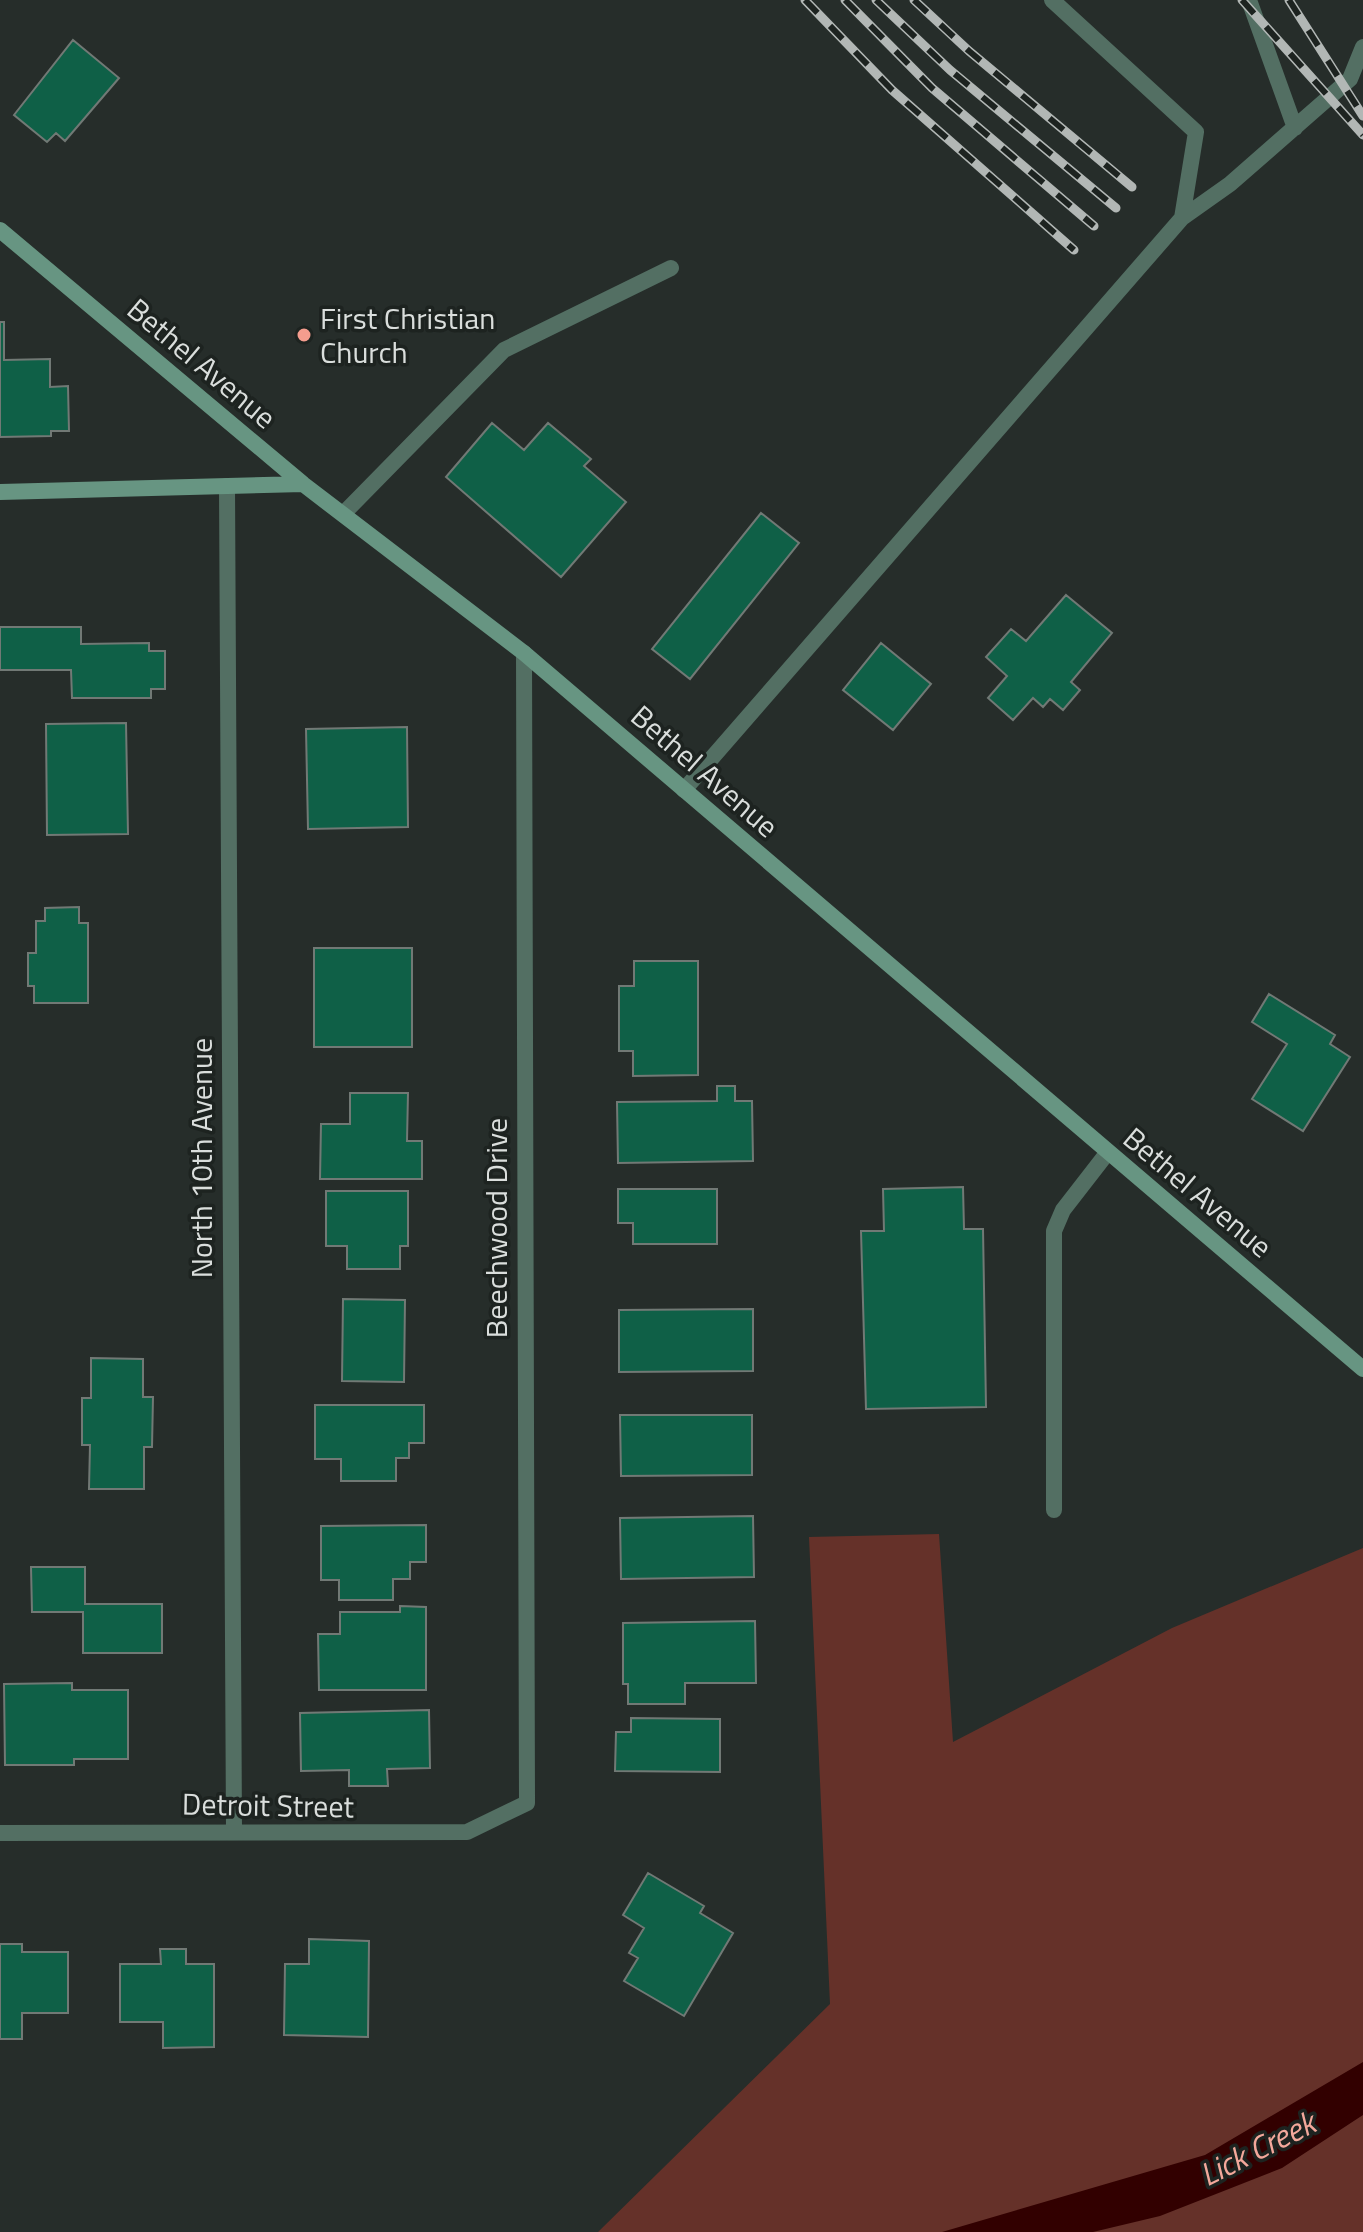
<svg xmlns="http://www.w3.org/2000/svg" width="1363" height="2232" font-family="'Titillium Web',sans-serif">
	<rect width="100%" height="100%" fill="#262d2a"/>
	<path fill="#653129" d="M939 1534 953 1742 1172 1628 1363 1548V2232H598L830 2004 809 1537Z"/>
	<path fill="#320000" d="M1363 2062V2115L1282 2168 1160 2216 1093 2232H942L1205 2155Z"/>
	<path fill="#0f6047" stroke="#717975" stroke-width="2" d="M73 40 119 78 65 141 56 133 47 142 14 115Z
		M0 322H4V360L50 359V387L68 386 69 431H51V436L0 437Z
		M492 423 524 450 548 423 591 459 584 466 626 502 561 577 446 477Z
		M761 513 799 543 690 679 652 649Z
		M1066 595 1112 633 1071 682 1080 690 1063 710 1050 699 1043 707 1033 698 1013 720 988 698 1007 676 986 657 1011 629 1026 641Z
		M0 627H81V644L149 643V651H165V689H151V698H72L71 670H0Z
		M881 643 931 684 893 730 843 690Z
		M126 723 128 834 47 835 46 724Z
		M407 727 408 827 308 829 306 729Z
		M79 907V923H88V1003H34V986H28V953H36V921H45V908Z
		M314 948H412V1047H314Z
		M634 961H698V1075L633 1076V1051H619V986H634Z
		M1269 994 1335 1035 1330 1044 1350 1057 1303 1131 1252 1099 1287 1044 1252 1022Z
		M717 1086H735V1101H752L753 1161 618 1163 617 1102 717 1101Z
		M350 1093H408L407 1141H422V1179H320L321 1124H350Z
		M963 1187 964 1229H983L986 1407 866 1409 861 1231H884L883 1189Z
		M618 1189H717V1244H633V1223H618Z
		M326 1191H408V1246H400V1269H347V1246H326Z
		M343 1299 405 1300 404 1382 342 1381Z
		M753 1309V1371L619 1372V1310Z
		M91 1358 143 1359V1397H153L152 1447H144V1489H89L90 1445H82V1398H91Z
		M315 1405H424V1443H409V1458H396V1481H341V1459H315Z
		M620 1415H752V1475L621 1476Z
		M753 1516 754 1577 621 1579 620 1518Z
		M426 1525V1562H410V1579H393V1600H339V1580H321V1526Z
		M31 1567H85V1604H162V1653H83V1612H32Z
		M400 1606 426 1607V1690H319L318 1634H340V1612H400Z
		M755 1621 756 1683H685V1704H628V1684H623V1623Z
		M72 1683V1690H128V1759H74V1765H5L4 1684Z
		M429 1710 430 1768 387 1769 388 1786H349V1770L301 1771 300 1713Z
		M631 1718 720 1719V1772L615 1771 616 1732H631Z
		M648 1873 704 1906 700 1913 733 1933 684 2016 624 1981 638 1958 629 1953 644 1928 623 1915Z
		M309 1939 369 1941 368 2037 284 2035 285 1964H309Z
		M0 1944H22V1952H68V2013H22V2039H0Z
		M160 1949H186V1964H214V2047L163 2048V2022H120V1964H161Z"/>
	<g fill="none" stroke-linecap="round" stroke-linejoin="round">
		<path stroke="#536f63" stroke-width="16" d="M1249 0 1295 128
			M1182 218 1230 184 1350 79 1363 47
			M343 514 504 350 671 268
			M684 790 1182 218 1196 132 1052 0
			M1054 1510V1231L1063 1210 1108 1152"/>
		<path stroke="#536f63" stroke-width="16" d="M227 486 234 1831
			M0 1833 467 1832 527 1803 524 653"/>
		<path stroke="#679582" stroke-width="16" d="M0 230 303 484 524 653 1363 1369
			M0 492 303 484"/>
		<g stroke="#b2b7b5" stroke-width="9">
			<path id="rail" d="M805 0 892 90 1074 250
				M845 0 932 88 1094 226
				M876 0 950 70 1116 208
				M914 0 969 51 1132 187
				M1242 0 1363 135
				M1289 0 1363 116"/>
		</g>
		<use href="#rail" stroke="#1d2320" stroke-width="6" stroke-dasharray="18" stroke-linecap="butt"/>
	</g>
	<circle fill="#f59d8e" stroke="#1d2320" stroke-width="3" cx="304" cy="335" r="8"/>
	<g text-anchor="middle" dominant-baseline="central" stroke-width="7" stroke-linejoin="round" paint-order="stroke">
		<g font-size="30" fill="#dadedc" stroke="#1d2320" text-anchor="start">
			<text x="320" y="318">First Christian<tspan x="320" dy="34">Church</tspan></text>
		</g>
		<g font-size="30" fill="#dadedc" stroke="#1d2320">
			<text transform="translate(202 363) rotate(40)">Bethel Avenue</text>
			<text transform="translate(705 771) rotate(41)">Bethel Avenue</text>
			<text transform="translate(201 1158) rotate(-90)">North 10th Avenue</text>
			<text transform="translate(1198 1192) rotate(40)">Bethel Avenue</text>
			<text transform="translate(496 1228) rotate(-90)">Beechwood Drive</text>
			<text transform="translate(268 1805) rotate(1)">Detroit Street</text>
		</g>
		<g font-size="32" font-style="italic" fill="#f3a89b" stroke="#1d2320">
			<text transform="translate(1257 2148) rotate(-27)">Lick Creek</text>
		</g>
	</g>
</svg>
